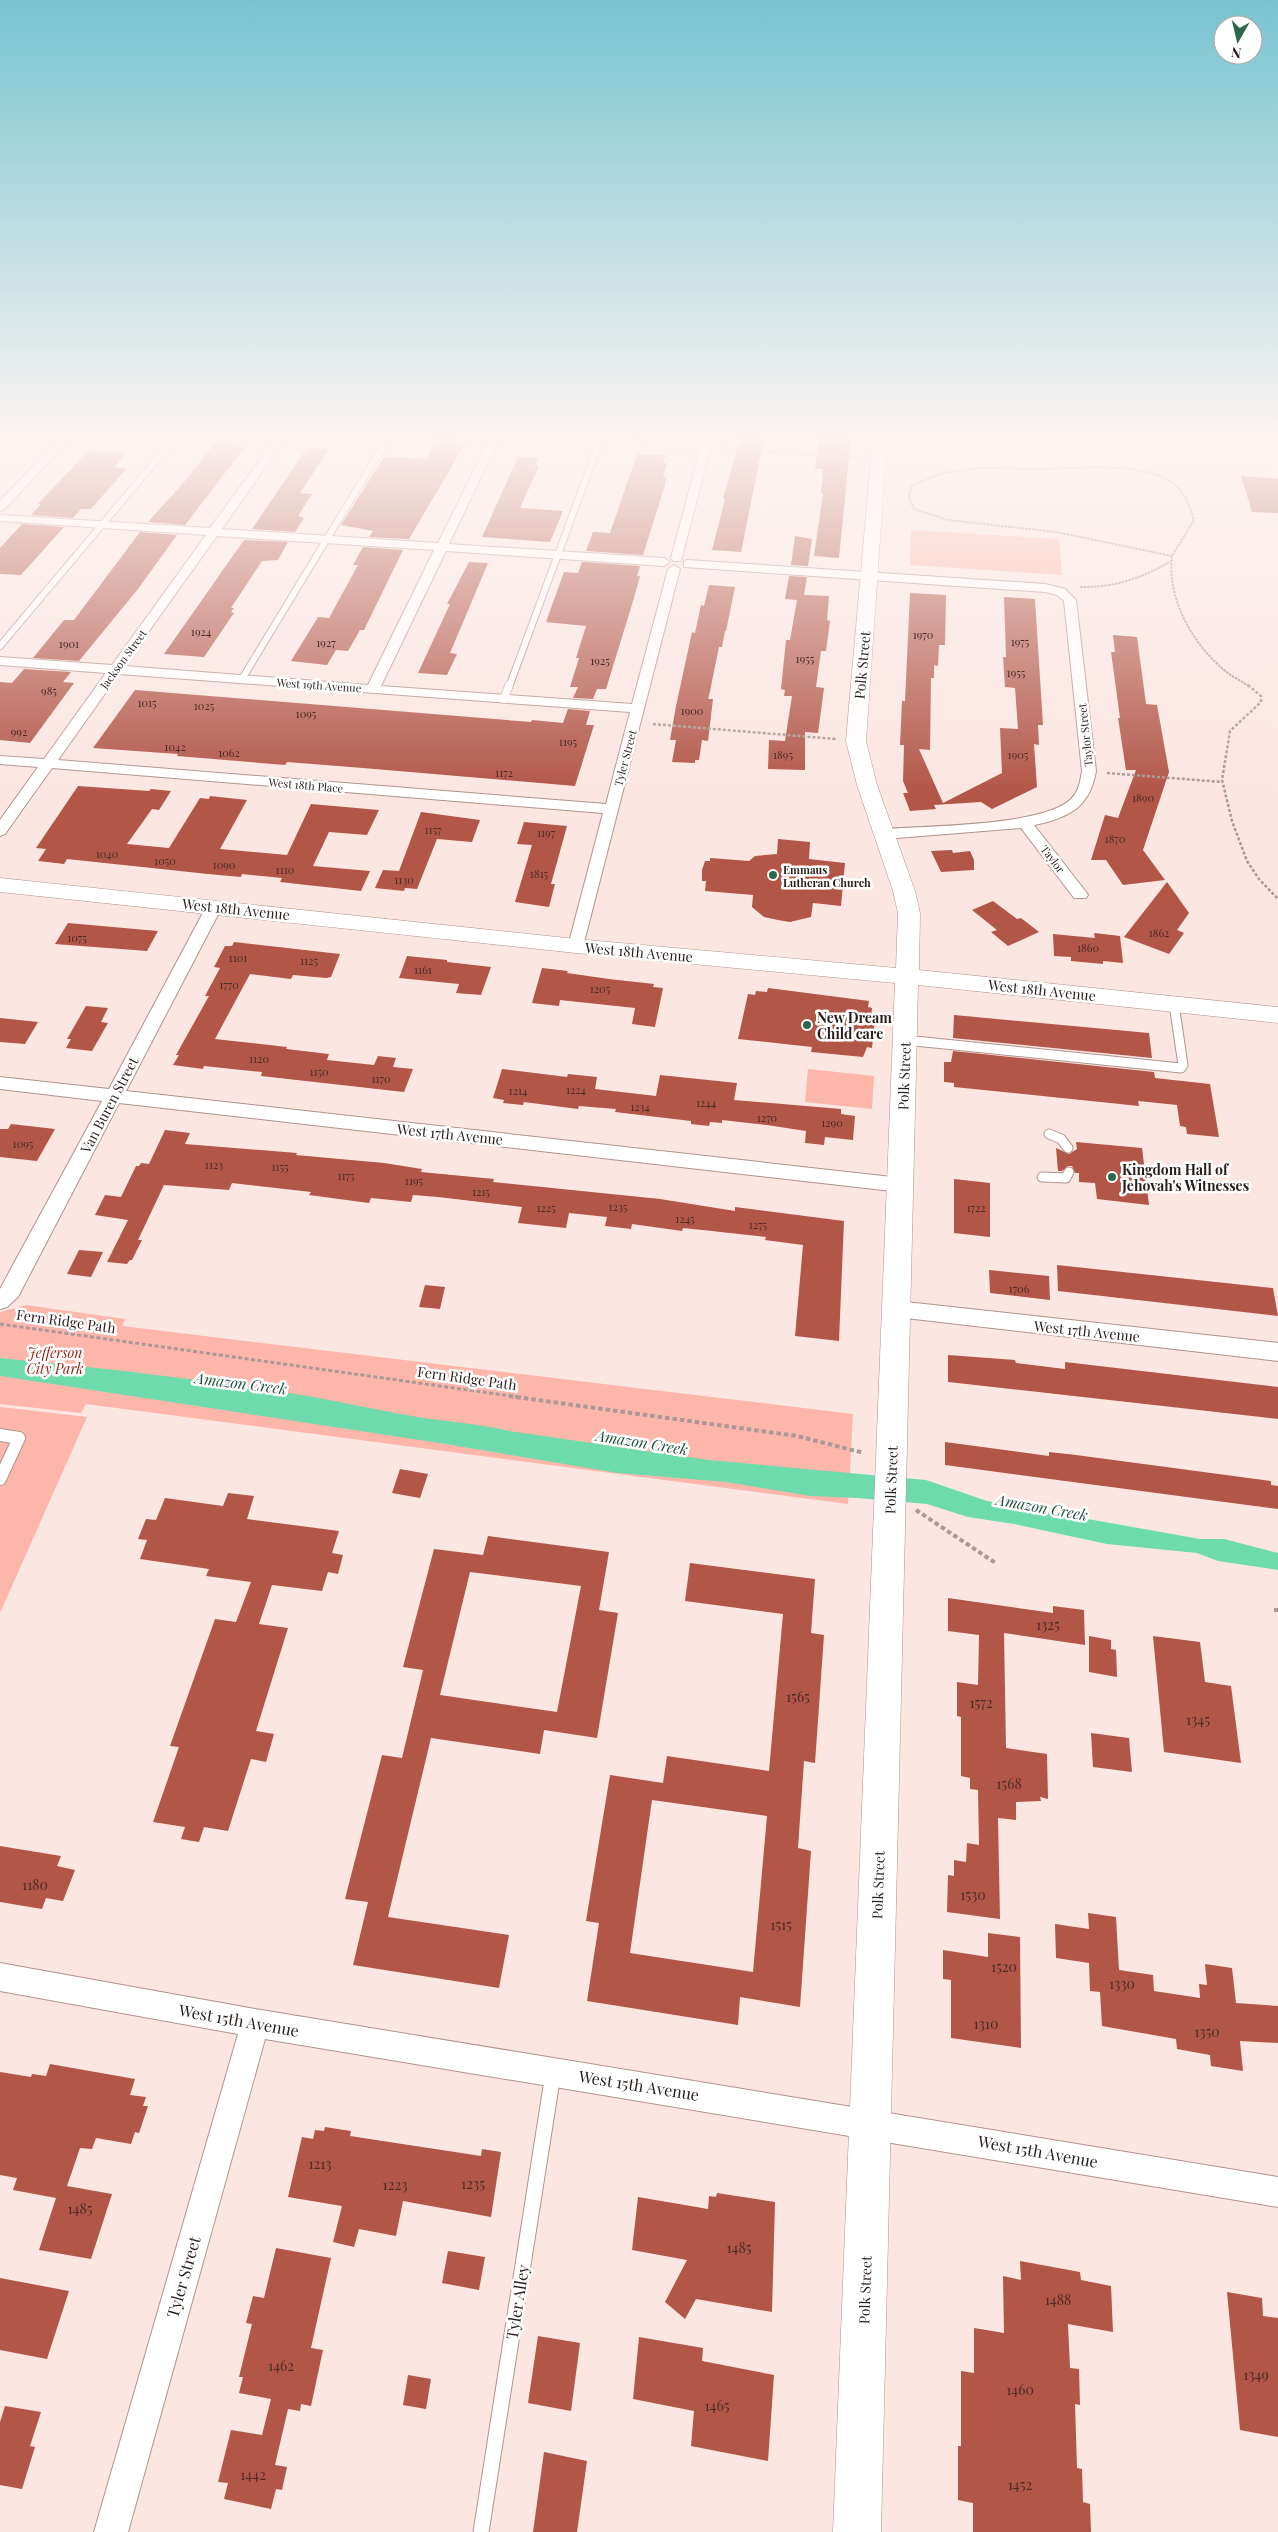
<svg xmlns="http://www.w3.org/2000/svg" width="1278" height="2532" font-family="'Playfair Display',serif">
	<rect width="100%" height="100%" fill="#fbe6e2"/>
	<path fill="#fdb6aa" d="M911 530 1059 539 1062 575 910 565Z
		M808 1069 874 1076 872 1109 805 1102Z
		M26 1305 125 1319 122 1326 853 1414 848 1504 86 1404 81 1413 0 1404V1312Z
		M0 1407 87 1417 0 1613Z"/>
	<path fill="#6ddbab" d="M0 1358C92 1367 183 1377 274 1391 321 1397 366 1408 412 1416 445 1422 477 1423 509 1431L709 1460 926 1480 987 1501 1200 1539H1224L1278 1553V1570L1218 1561 1197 1553 1107 1544 1014 1524 968 1517 927 1504 857 1498 811 1496 726 1482 618 1473 446 1444 0 1376Z"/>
	<path fill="#b25648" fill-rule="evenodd" d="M740 438H764L741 552 712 550 725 499H723Z
		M851 438 839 558 814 556 823 493H821L823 469H815L819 439Z
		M216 442 239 443 237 446 245 447 185 525 148 522 185 481Z
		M435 442 465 444 409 539 369 537 373 531 341 525 384 457 426 459Z
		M307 448 329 449 300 493 312 494 298 516 304 518 295 532 252 529Z
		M88 451 125 453 114 468H127L91 509H81L73 518 31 515 41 504H38Z
		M637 454 665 455 663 463H667L663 477H666L665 485 643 555 586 551 593 532 610 533Z
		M518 457 538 458 535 465 539 466 520 508 563 511 550 542 482 537Z
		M1241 476 1278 479V513L1252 512Z
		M22 524 64 527 21 575 0 574V548Z
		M140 532 177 535 138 589 79 661 33 658 64 620H74Z
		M795 536 812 539 808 566 791 565Z
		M244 540 288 542 278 560 262 561 231 608H234L231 612 234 613 204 657 164 654Z
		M363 547 403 550 364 630H360L348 651 336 650 327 665 291 661 318 617 329 618 358 565H353Z
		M469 562 488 563 450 653 457 654 447 675 418 673 450 604H447Z
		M582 562 640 566 637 576H640L634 598 606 689H597L593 699 573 698 578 687H570L579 658H576L586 626 546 622 564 572 578 573Z
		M789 576 807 577 804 595 829 596 827 620 830 621 826 651H821L816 687 824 688 818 733 805 732V770L768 769 769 740 785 741 792 696H784L785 690 781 689 786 640H790L797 600 785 599Z
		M709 585 735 587 726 631H725L722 647H719L709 696 708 699H713L708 741 702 740 699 760H695V763L672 762 676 740H670L676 706 692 632 695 633 701 605 704 606Z
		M910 593 946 595 945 645H939L938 666 934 665V678H931L930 750 919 749 943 803 1002 773 1000 728 1018 729 1015 688 1005 687 1003 657H1006L1004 597 1035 599 1043 725H1038L1039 745 1034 744 1037 787 992 809 981 802 934 805 936 809 910 811 903 793H908L903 781 904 745H900L902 701H905Z
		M1113 635 1137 637 1146 704 1157 705 1169 772 1143 850 1165 880 1123 885 1106 860H1091L1105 815 1118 818 1136 770H1126L1118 718H1120L1111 652H1115Z
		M24 669 71 672 63 682 74 683 30 743 0 740V682L12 683Z
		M135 690 531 722 532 720 563 723 568 709 590 711 586 725H594L575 786 363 768 287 762 285 765 177 756 178 754 93 748Z
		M78 786 149 791 151 789 171 791 159 810 152 809 127 844 169 848 200 798 209 799 210 796 247 800 220 849 287 855 311 804 379 810 367 835 329 832 313 866 370 871 361 891 280 882 282 878 242 874 241 877 208 874 67 859 64 864 38 861 46 849 36 848Z
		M421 812 480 820 472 842 437 839 417 889 405 888 404 891 375 888 383 870 399 871Z
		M524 822 567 826 551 884H555L549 907 515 902 532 845 517 844Z
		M778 839 810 842 809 859 845 863 841 906 813 903 811 917 790 922 778 920 764 917 752 907 753 895 705 891 706 881H702V870L705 861H710V858L749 861 755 856 777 854Z
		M952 850 953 853 970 851 974 860V870L941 872 931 851Z
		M1167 882 1189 913 1177 930 1184 933 1169 954 1124 937Z
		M993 901 1017 919 1021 918 1039 932 1008 946 991 932 997 930 972 910Z
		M68 923 124 928 158 931 147 951 55 944Z
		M1094 933 1120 936 1123 963 1103 961V964L1071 961V957L1054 956 1053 934 1095 938Z
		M234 942 340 954 331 977 326 978 293 975 291 979 250 974 215 1039 287 1047 286 1049 329 1054 327 1060 374 1065 378 1056 396 1058 393 1067 413 1069 404 1092 261 1076 262 1072 204 1066 203 1069 173 1065 179 1055H176L209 996H205L220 968 214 967 225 946H232Z
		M407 956 447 960V962L491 967 481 995 456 993 459 984 399 978Z
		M542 968 568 971 567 973 609 979 654 984 653 987 663 988 655 1027 632 1024 635 1008 560 1000 559 1006 532 1003Z
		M768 988 869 1001 868 1007 872 1008 871 1019H875L872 1048 867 1047 863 1057 811 1052 812 1047 738 1039 748 994 755 995 756 991 767 992Z
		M86 1006 108 1008 101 1022 108 1023 92 1051 66 1048 71 1039H67Z
		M954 1015 1149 1033 1152 1058 953 1038Z
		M0 1018 38 1022 25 1044 0 1042Z
		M953 1051 1154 1072 1155 1078 1210 1084 1219 1137 1187 1134 1186 1127 1180 1126 1177 1105 1138 1101 1139 1106 954 1087V1083L944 1082V1062H951Z
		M502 1069 567 1077 568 1074 597 1077 595 1089 656 1096 660 1075 737 1083 734 1100 841 1109V1114L855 1116 853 1140 825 1137 824 1145 805 1143 806 1131 767 1125 722 1120V1123L710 1122 709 1126 691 1124V1121L615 1112 616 1109 579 1106 578 1109 524 1102 523 1105 503 1103 504 1100 493 1098Z
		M11 1124 55 1129 37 1161 0 1157V1129H8Z
		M165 1130 190 1133 185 1144 297 1153 296 1155 384 1163 422 1169 421 1172 494 1179 493 1182 660 1199 735 1211V1207L844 1221 839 1341 795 1336 803 1245 765 1240 766 1237 712 1231 683 1228 682 1231 632 1224 631 1229 605 1226 607 1217 569 1213 566 1228 518 1223 522 1207 438 1197 413 1195 411 1202 371 1198 369 1203 309 1195 311 1192 232 1183 229 1190 164 1185 138 1240H142L132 1260H130L127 1264 107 1262 128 1220 95 1215 105 1195 121 1197 136 1166H139L141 1163 149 1164Z
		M1076 1142 1142 1148 1149 1205 1097 1199 1095 1183 1079 1182V1173H1075L1072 1166H1068L1062 1171H1058L1056 1148 1069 1154 1077 1149Z
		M954 1179 990 1183V1237L954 1233Z
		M79 1250 103 1252 91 1277 67 1274Z
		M1057 1265 1273 1288 1278 1316 1058 1291Z
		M989 1270 1049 1276 1050 1300 990 1293Z
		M425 1285 445 1287 440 1309 419 1307Z
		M948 1355 1015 1360 1016 1363 1065 1369V1362L1278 1387V1419L948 1382Z
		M945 1442 1049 1456V1452L1076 1455 1271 1481V1485L1278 1486V1509L945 1465Z
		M400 1469 428 1474 420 1498 392 1493Z
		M228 1493 254 1496 247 1519 339 1531 332 1553 343 1555 338 1574 328 1572 322 1591 272 1585 259 1624 288 1628 256 1731 274 1734 266 1762 251 1759 228 1831 204 1827 199 1842 181 1839 185 1827 153 1822 179 1747 170 1746 215 1619 236 1622 251 1582 206 1576 209 1569 140 1559 147 1540 138 1539 146 1519 156 1520 165 1498 223 1506Z
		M488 1536 609 1552 599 1610 618 1613 597 1738 544 1730 540 1754 431 1738 388 1917 509 1935 499 1988 353 1965 368 1902 345 1899 382 1755 402 1758 423 1670 403 1667 434 1549 483 1555ZM470 1572 581 1586 557 1712 440 1695Z
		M690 1563 815 1579 811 1633 824 1635 815 1763 804 1761 798 1848 811 1851 800 2007 740 1997 738 2025 587 2001 599 1923 586 1921 610 1775 663 1783 667 1756 769 1771 783 1614 685 1601ZM652 1800 767 1816 753 1972 630 1953Z
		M948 1598 1053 1613V1606L1084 1610 1085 1645 1004 1633 1006 1748 1047 1754 1048 1799 1040 1797 1041 1801 1016 1802V1820L998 1818 1000 1919 947 1912 948 1875 954 1876V1860L966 1862 967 1843 979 1845 978 1790 970 1789V1778L961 1776V1717L957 1716V1682L978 1685 979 1635 948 1631Z
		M1089 1636 1111 1640V1649L1116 1650 1117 1677 1089 1672Z
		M1153 1636 1200 1642 1205 1682 1231 1686 1241 1763 1164 1752Z
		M1091 1733 1129 1738 1132 1772 1093 1767Z
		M0 1846 61 1856 57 1866 75 1870 63 1901 46 1898 42 1909 0 1902Z
		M1088 1913 1116 1917 1119 1970 1153 1975 1154 1991 1200 1998 1199 1984 1207 1985 1205 1964 1232 1968 1236 2003 1278 2006V2043L1240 2041 1243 2071 1211 2066 1210 2055 1177 2049 1176 2039 1102 2026 1100 1992 1090 1991 1089 1963 1056 1958 1055 1924 1089 1929Z
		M988 1933 1020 1937 1021 2048 951 2038V1980L943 1979V1950L988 1957Z
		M50 2064 135 2079 130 2095 146 2097 143 2106H148L139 2133 135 2132 131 2144 96 2138 92 2149 80 2148 67 2186 112 2194 91 2259 39 2250 56 2198 13 2190 17 2178 0 2175V2072L31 2077 32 2074 46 2076Z
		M325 2127 351 2131 350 2136 481 2156 482 2149 501 2152 491 2217 403 2201 396 2236 359 2229 354 2247 333 2242 342 2206 288 2197 302 2137 313 2139 315 2130 324 2131Z
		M717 2193 775 2202 772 2312 696 2299 685 2319 665 2302 687 2260 632 2250 638 2197 708 2209 709 2196 716 2197Z
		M276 2248 331 2258 311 2348 323 2350 311 2406 301 2404 300 2411 288 2409 275 2465 287 2467 282 2490 276 2489 271 2509 224 2499 228 2483 218 2482 231 2430 262 2435 271 2399 239 2393 243 2377H239L252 2324 246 2323 253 2296 264 2298Z
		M448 2251 485 2257 479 2290 442 2283Z
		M1020 2261 1080 2272 1081 2280 1111 2286 1113 2332 1068 2324 1070 2368 1079 2369 1080 2405 1075 2404 1077 2468 1082 2469 1083 2502 1090 2504 1091 2532H973V2503L958 2500V2446H961V2371L974 2373V2328L1004 2333 1003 2276 1021 2280Z
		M0 2278 69 2291 47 2359 0 2350Z
		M1227 2292 1262 2298 1263 2316 1278 2318V2437L1240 2430Z
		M538 2336 580 2343 571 2411 528 2403Z
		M639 2337 703 2348 702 2361 774 2375 768 2461 691 2446 694 2411 633 2399Z
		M408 2375 431 2379 426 2409 403 2405Z
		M5 2406 41 2412 30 2446 35 2447 22 2489 0 2485V2422Z
		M544 2452 587 2461 577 2532H533Z"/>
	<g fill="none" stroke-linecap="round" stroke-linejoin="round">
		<g stroke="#b2928c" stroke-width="8">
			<path id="lane-far4" d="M0 646 175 438
				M242 679 388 438
				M509 687 601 438"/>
		</g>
		<g stroke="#b2928c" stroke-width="9">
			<path id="lane-far3" d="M504 699 509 685"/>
		</g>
		<g stroke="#b2928c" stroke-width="11">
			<path id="lane-far2" d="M905 1040 1181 1068 1183 1065 1174 1004
				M1049 1134 1061 1139 1068 1148
				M1042 1177 1066 1178 1069 1172"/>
		</g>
		<g stroke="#b2928c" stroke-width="14">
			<path id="lane-far1" d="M0 1435 19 1438 0 1479"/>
		</g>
		<g stroke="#b2928c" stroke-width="17">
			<path id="lane" d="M481 2532 553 2074"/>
		</g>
		<g stroke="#b2928c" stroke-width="2">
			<path id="street" d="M60 438H71L4 510 0 511V501Z
				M276 438H286L222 529 438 543 490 438H500L449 544 664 558 670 562 664 566 446 551 381 686 632 704 668 569 674 565 680 569 582 950H570L568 946 603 813 52 768 5 834 0 836V820L38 767 0 764V756L44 759 106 673 0 665V657L112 665 206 535 0 521V515L210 528ZM217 536 434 550 368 685 124 666ZM119 674 630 712 606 804 58 760Z
				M604 438 701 444 703 438H713L681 561H673L671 558 700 450 600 444 595 441Z
				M688 560 1045 584 1065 589 1076 600 1096 771C1090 807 1069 818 1034 825L1086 892 1088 895 1086 898H1074L1021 828 884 839 876 834 884 829C925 826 1044 826 1071 799 1079 791 1080 782 1082 771L1064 601 1057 595 1045 592 684 567V561Z
				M214 902 222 907 126 1091 901 1178 908 1180 911 1185 908 1190 901 1192 119 1103 18 1297 7 1307 0 1309V1289L102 1101 0 1089V1077L109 1089 206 907Z
				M897 1301 1278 1343V1361L897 1317 890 1315 887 1309 890 1303Z
				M0 1963 255 2009 1278 2177V2207L265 2039 128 2532H94L238 2034 0 1991Z"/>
		</g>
		<g stroke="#b2928c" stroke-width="1">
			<path id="secondary" d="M873 438H887L866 741 877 785 915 891 920 913 919 970 1278 1007V1023L918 985 881 2532H833L895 983 576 953 0 892V878L576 939 896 968 898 913 893 891 857 785 846 741Z"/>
		</g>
		<path stroke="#aa9996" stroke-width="2" stroke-dasharray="2.5 1" stroke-linecap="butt" d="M418 438 477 441
			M721 448 859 458
			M981 468C1001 468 1020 469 1039 469 1076 469 1143 460 1174 484 1185 493 1190 507 1194 520L1172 556 1056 532 948 520 914 509 909 497 912 485 943 473Z
			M1172 556C1167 599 1192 643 1224 670 1232 677 1242 681 1250 687
			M1080 587C1113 588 1143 578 1171 561"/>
		<path stroke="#aa9996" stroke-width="2.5" stroke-dasharray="3 2" stroke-linecap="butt" d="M1248 685 1261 696V702L1230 731 1222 780 1232 821 1247 861 1259 879 1278 899
			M653 724 836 739
			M1107 773 1222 782"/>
		<path stroke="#aa9996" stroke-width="3" stroke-dasharray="4 2.5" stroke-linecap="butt" d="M0 1324 518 1397"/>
		<path stroke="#aa9996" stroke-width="4" stroke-dasharray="4.5 3" stroke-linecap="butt" d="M509 1396 797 1436 864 1453
			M916 1510 997 1564
			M1274 1610H1278"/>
		<use href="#lane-far4" stroke="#fff" stroke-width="6"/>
		<use href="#lane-far3" stroke="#fff" stroke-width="8"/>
		<use href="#lane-far2" stroke="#fff" stroke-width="9"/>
		<use href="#lane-far1" stroke="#fff" stroke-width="12"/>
		<use href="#lane" stroke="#fff" stroke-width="15"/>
		<use href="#street" fill="#fff" fill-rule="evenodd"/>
		<use href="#secondary" fill="#fff" fill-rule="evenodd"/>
	</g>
	<linearGradient id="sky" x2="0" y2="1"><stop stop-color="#77c4d0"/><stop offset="0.55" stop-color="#fdf4f2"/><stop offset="1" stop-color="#fdf4f2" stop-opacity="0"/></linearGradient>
	<rect width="1278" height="793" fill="url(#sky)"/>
	<g fill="#2e674e" stroke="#fff" stroke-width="2">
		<circle cx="773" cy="875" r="5"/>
		<circle cx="807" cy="1025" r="5"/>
		<circle cx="1112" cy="1177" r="5"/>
	</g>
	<g text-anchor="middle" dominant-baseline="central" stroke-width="5" stroke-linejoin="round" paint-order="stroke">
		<g font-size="11" fill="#4b2b26">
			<text x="201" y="631">1924</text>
			<text x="923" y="634">1970</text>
			<text x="1020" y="641">1975</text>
			<text x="326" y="642">1927</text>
			<text x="69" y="643">1901</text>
			<text x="805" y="658">1955</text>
			<text x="600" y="660">1925</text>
			<text x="1016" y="672">1955</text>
			<text x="49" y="690">985</text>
			<text x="147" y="702">1015</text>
			<text x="204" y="705">1025</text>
			<text x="692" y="710">1900</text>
			<text x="306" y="713">1095</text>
			<text x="19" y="731">992</text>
			<text x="568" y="741">1195</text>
			<text x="175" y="746">1042</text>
			<text x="229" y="752">1062</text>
			<text x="783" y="754">1895</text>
			<text x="1018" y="754">1905</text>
			<text x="504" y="772">1172</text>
			<text x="1143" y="797">1890</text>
			<text x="433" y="829">1157</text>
			<text x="546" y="832">1197</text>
			<text x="1115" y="838">1870</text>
			<text x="107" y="853">1040</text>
			<text x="165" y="860">1050</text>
			<text x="224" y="864">1090</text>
			<text x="285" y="869">1110</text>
			<text x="539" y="873">1815</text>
			<text x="404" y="879">1130</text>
			<text x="1159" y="932">1862</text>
			<text x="77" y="937">1075</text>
			<text x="1088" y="947">1860</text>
			<text x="238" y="957">1101</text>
			<text x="309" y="960">1125</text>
			<text x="423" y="969">1161</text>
			<text x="229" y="984">1770</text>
			<text x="600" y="988">1205</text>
			<text x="259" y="1058">1120</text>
			<text x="319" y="1071">1150</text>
			<text x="381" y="1078">1170</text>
			<text x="576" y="1089">1224</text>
			<text x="518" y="1090">1214</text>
			<text x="706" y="1102">1244</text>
			<text x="640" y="1106">1234</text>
			<text x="767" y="1117">1270</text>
			<text x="832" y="1122">1290</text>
			<text x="23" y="1143">1095</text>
			<text x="214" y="1164">1123</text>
			<text x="280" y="1166">1155</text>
			<text x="346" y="1175">1175</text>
			<text x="414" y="1180">1195</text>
			<text x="481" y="1191">1215</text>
			<text x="618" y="1206">1235</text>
			<text x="546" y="1207">1225</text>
			<text x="976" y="1207">1722</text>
			<text x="685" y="1218">1245</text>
			<text x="758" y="1224">1275</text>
			<text x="1019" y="1288">1706</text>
		</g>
		<g font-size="11" fill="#291d1b" stroke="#fff">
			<text transform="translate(123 659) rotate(-54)">Jackson Street</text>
			<text transform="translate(319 685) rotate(4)">West 19th Avenue</text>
			<text transform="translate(1085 735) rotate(-96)">Taylor Street</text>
			<text transform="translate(625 758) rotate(-75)">Tyler Street</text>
			<text transform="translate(306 785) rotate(5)">West 18th Place</text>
			<text transform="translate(1053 859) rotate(53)">Taylor</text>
		</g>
		<g font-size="11" font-weight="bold" fill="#291d1b" stroke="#fff" text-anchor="start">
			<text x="783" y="869">Emmaus<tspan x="783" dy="13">Lutheran Church</tspan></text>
		</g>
		<g font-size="14" fill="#291d1b" stroke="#fff">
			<text transform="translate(862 665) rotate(-85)">Polk Street</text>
			<text transform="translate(236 909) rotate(6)">West 18th Avenue</text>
			<text transform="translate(639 952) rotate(5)">West 18th Avenue</text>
			<text transform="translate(1042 990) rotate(6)">West 18th Avenue</text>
			<text transform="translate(904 1076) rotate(-88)">Polk Street</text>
			<text transform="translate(109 1105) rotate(-62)">Van Buren Street</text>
			<text transform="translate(450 1134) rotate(6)">West 17th Avenue</text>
			<text transform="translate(66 1321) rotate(8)">Fern Ridge Path</text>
			<text transform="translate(1087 1331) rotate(6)">West 17th Avenue</text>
			<text transform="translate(467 1378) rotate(8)">Fern Ridge Path</text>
			<text transform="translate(891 1480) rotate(-88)">Polk Street</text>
			<text transform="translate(878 1885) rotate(-88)">Polk Street</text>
			<text transform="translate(865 2290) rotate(-88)">Polk Street</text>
		</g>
		<g font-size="14" font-weight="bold" fill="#291d1b" stroke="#fff" text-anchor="start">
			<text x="817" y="1017">New Dream<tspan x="817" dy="16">Child care</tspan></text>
			<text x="1122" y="1169">Kingdom Hall of<tspan x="1122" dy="16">Jehovah's Witnesses</tspan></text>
		</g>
		<g font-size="14" font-style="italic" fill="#931f13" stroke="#fff">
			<text x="55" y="1352">Jefferson<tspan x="55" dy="16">City Park</tspan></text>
		</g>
		<g font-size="14" fill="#4b2b26">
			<text x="1048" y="1624">1325</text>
			<text x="798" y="1696">1565</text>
			<text x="981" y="1702">1572</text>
			<text x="1198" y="1719">1345</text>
			<text x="1009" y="1783">1568</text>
			<text x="35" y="1884">1180</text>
			<text x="973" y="1894">1530</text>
			<text x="781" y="1924">1515</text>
			<text x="1004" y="1966">1520</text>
			<text x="1122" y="1983">1330</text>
			<text x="986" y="2023">1310</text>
			<text x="1207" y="2031">1350</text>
			<text x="320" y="2163">1213</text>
			<text x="473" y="2183">1235</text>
			<text x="395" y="2184">1223</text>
			<text x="80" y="2208">1485</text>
			<text x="739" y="2247">1485</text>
			<text x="1058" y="2299">1488</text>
			<text x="281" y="2365">1462</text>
			<text x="1256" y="2374">1349</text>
			<text x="1020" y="2389">1460</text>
			<text x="717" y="2405">1465</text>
			<text x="253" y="2474">1442</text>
			<text x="1020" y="2484">1452</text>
		</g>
		<g font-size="15" font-style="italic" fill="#204e3a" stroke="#fff">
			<text transform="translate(241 1383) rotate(7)">Amazon Creek</text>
			<text transform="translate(642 1442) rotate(9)">Amazon Creek</text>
			<text transform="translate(1042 1507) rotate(10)">Amazon Creek</text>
		</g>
		<g font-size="16" fill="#291d1b" stroke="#fff">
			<text transform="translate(239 2020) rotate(10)">West 15th Avenue</text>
			<text transform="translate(639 2085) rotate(9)">West 15th Avenue</text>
			<text transform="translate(1038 2151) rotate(10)">West 15th Avenue</text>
			<text transform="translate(183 2277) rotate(-74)">Tyler Street</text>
			<text transform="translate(517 2302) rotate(-81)">Tyler Alley</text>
		</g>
	</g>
	<g transform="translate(1238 40) rotate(188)"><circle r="24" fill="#ffffff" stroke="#a9a5a4"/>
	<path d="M0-4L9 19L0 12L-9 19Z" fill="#2e674e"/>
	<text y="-8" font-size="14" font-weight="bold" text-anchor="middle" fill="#291d1b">N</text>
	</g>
</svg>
